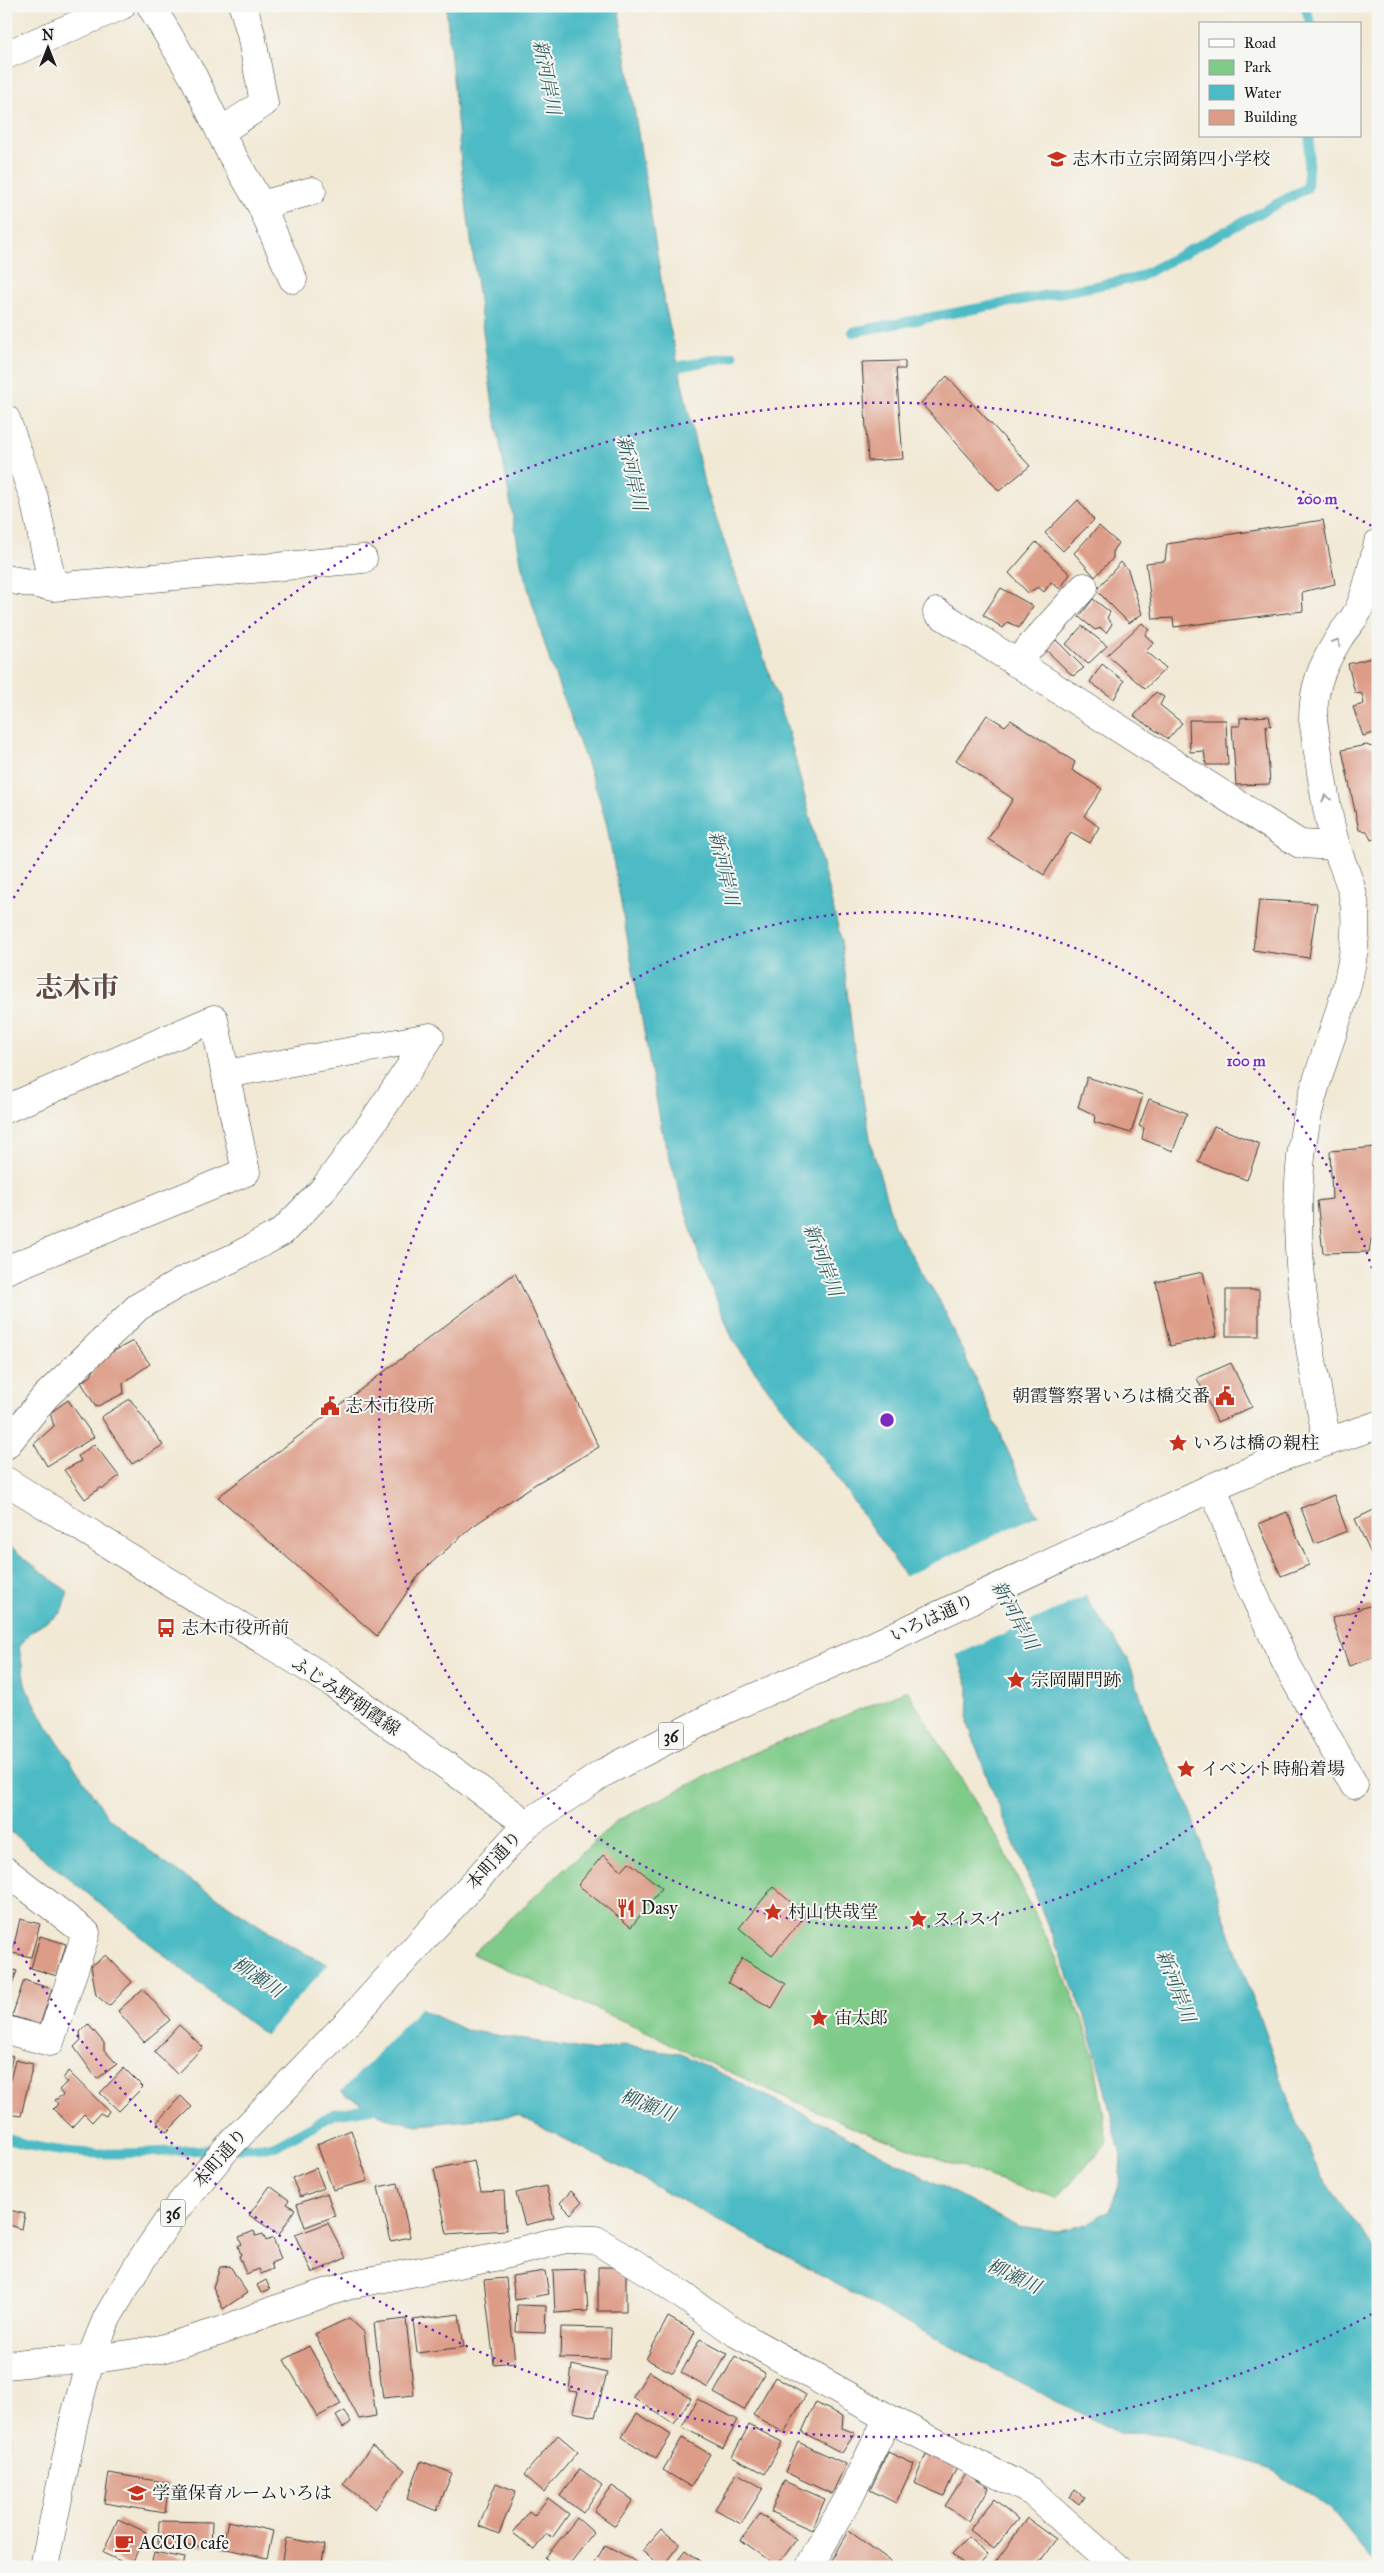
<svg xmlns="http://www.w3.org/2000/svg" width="1384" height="2573" font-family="'IM FELL Great Primer','Noto Serif JP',serif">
	<rect width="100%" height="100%" fill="#f6f6f2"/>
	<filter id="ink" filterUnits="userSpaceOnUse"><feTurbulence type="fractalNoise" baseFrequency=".02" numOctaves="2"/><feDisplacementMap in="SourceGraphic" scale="10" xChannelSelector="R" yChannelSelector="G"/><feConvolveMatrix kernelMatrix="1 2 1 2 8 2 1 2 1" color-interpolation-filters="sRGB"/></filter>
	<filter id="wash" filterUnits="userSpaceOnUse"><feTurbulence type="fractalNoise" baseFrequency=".0096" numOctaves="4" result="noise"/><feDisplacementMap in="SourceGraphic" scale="20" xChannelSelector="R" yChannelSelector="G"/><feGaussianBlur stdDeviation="1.12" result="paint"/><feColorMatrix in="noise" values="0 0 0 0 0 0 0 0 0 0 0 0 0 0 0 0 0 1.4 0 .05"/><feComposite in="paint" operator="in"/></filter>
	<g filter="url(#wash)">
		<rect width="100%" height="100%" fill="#f2e9d5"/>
		<path fill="#7fcb89" stroke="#4e7452" d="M907 1690 1001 1844 1061 1968 1083 2021 1095 2063 1108 2142 1057 2198 1000 2181 860 2130 698 2058 648 2032 472 1954 617 1821 746 1756Z"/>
		<path fill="#4dbbc5" stroke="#346c70" d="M446 6H618L665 305 703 479 786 723 841 939 854 1049 872 1148 895 1228 941 1303 1033 1507 1091 1606 1128 1659 1150 1724 1192 1814 1222 1911 1293 2113 1326 2184 1378 2253V2567L1331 2509 1272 2470 1160 2434 1119 2433 965 2354 641 2178 518 2115 418 2125 388 2119 345 2094 244 2019 6 1828V1544L68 1592 61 1613 32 1631 19 1646 25 1685 47 1726 108 1817 163 1862 292 1947 465 2030 594 2051 623 2045 679 2053 824 2124 1017 2226 1056 2231 1087 2224 1109 2210 1119 2186 1121 2156 1103 2082 1085 2016 989 1782 968 1724 969 1687 958 1657 899 1567 828 1465 776 1400 734 1342 700 1259 663 1136 607 826 599 797 550 662 522 568 492 399 462 172Z"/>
		<path fill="#f2e9d5" d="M1041 1514 1088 1595 954 1656 903 1577Z
			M330 1962 421 2007 340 2093 264 2037Z"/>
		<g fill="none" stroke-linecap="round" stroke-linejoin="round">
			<path stroke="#4dbbc5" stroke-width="10" d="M1305 6 1311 24
				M853 332 1137 278 1307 188 1310 136
				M667 369 733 356
				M6 2138C73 2163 151 2151 221 2149
				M235 2148 275 2146 334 2114 382 2106"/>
		</g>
		<g id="blocks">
			<path fill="#dd9c87" d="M905 361V369H896L903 459 868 461 862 362Z
				M947 376 1030 466 999 491 921 403Z
				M1078 500 1094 520 1063 551 1045 533Z
				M1323 520 1335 584 1302 592 1303 611 1174 627 1173 618 1153 619 1146 563 1165 561 1167 544Z
				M1099 526 1118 543 1113 550V558L1095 577 1074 553Z
				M1036 542 1070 574 1060 589 1051 582 1044 592 1038 587 1028 593 1009 573Z
				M1121 562 1128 570 1142 614 1129 623 1096 590Z
				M1001 588 1033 606 1019 628 1008 622 1003 628 983 615Z
				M1093 599 1110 612 1107 618 1112 624 1106 633 1101 628 1095 630 1079 617Z
				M1142 623 1149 629 1145 635 1154 643 1146 651 1166 668 1145 689 1107 655Z
				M1082 626 1107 646 1088 664 1066 644Z
				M1056 640 1084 668 1073 676 1046 650Z
				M1371 658 1378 679 1375 688 1378 698V732L1363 736 1353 707 1364 704 1362 694 1355 693 1348 664Z
				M1102 664 1124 681 1114 699 1090 682Z
				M1156 692 1164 697 1160 705 1182 723 1168 739 1134 716Z
				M987 715 1005 726 1011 720 1075 762 1072 770 1102 789 1084 816 1099 827 1090 843 1071 832 1044 875 988 839 1013 799 956 760Z
				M1269 716 1271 726 1266 725 1270 784 1236 785 1232 726H1240V718Z
				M1189 720H1226L1228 765H1206L1204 751 1190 752Z
				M1366 745 1378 749V838L1371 840 1367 831 1359 830 1342 750Z
				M1259 900 1317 903 1309 958 1253 950Z
				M1087 1077 1143 1095 1131 1133 1094 1122 1095 1115 1078 1107Z
				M1149 1099 1187 1113 1173 1151 1142 1139 1144 1128 1139 1126Z
				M1214 1126 1260 1144 1247 1180 1198 1162Z
				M1378 1147V1239H1371L1369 1252 1323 1253 1317 1201 1332 1199 1330 1151Z
				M1203 1272 1217 1336 1170 1346 1156 1282Z
				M515 1273 599 1447 537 1483 473 1526 420 1573 377 1636 218 1497Z
				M1226 1290H1259V1336H1226Z
				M133 1341 150 1364 123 1383 124 1393 96 1407 81 1382 91 1376 99 1359Z
				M1231 1363 1252 1407 1217 1422 1197 1378Z
				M130 1399 163 1445 132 1464 101 1417Z
				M68 1400 94 1437 47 1466 34 1444 54 1426 50 1413Z
				M94 1444 119 1476 104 1488H100L85 1499 64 1470 81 1461 78 1456Z
				M1334 1495 1347 1531 1315 1544 1301 1508Z
				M1378 1508V1553L1372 1556 1355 1519Z
				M1287 1512 1309 1565 1281 1576 1259 1524Z
				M1378 1603V1656L1349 1666 1332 1618Z
				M603 1855 622 1870 629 1862 662 1888 631 1927 578 1885Z
				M773 1887 806 1915 772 1955 739 1928Z
				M6 1894 12 1896 7 1915H6Z
				M20 1919 40 1924 31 1957 12 1953Z
				M40 1936 66 1944 57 1976 31 1968Z
				M106 1955 132 1982 109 2006 96 1995 91 1966Z
				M742 1958 786 1984 772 2008 728 1983Z
				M6 1967 17 1971 6 2000Z
				M24 1980 52 1989 40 2025 12 2016Z
				M143 1989 170 2020 144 2042 118 2011Z
				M88 2024 104 2043V2050L117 2064 97 2079 74 2047 81 2040 80 2032Z
				M179 2025 203 2047 177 2074 154 2052Z
				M6 2055 13 2056 7 2078H6Z
				M15 2060 33 2064 21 2116 6 2114V2096Z
				M124 2068 143 2087 119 2111 100 2093Z
				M68 2071 109 2111 106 2116 100 2113 92 2122 84 2114 72 2127 53 2109 58 2104 55 2100 63 2095 59 2090 67 2082 63 2079Z
				M181 2096 192 2107 167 2132 157 2122Z
				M351 2130 368 2181 333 2190 317 2144Z
				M474 2161 481 2192 504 2191 506 2230 447 2234 434 2169Z
				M316 2168 324 2188 300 2197 292 2178Z
				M398 2183 410 2237 391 2241 378 2187Z
				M270 2186 289 2200 286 2204 295 2209 279 2235 249 2215Z
				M546 2186 554 2218 525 2225 516 2193Z
				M571 2191 582 2202 571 2214 560 2203Z
				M327 2193 335 2216 305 2227 297 2204Z
				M6 2209 25 2214 22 2229 6 2224Z
				M328 2223 346 2258 312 2273 295 2235Z
				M254 2231 256 2236 263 2234 266 2241 273 2238 281 2259 271 2263 273 2269 261 2274 259 2269 246 2274 239 2256 241 2255 238 2246 242 2244 239 2237Z
				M230 2266 247 2293 223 2309 213 2287 220 2267Z
				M598 2267H626V2311H598Z
				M585 2269 588 2311 555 2313 553 2270Z
				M545 2271 549 2294 515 2300 512 2276Z
				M506 2278 515 2362 494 2364 484 2280Z
				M266 2280 270 2289 261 2293 257 2285Z
				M517 2305 546 2306 545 2333 516 2332Z
				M459 2314 464 2347 417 2353 413 2320Z
				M668 2317 695 2332 673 2373 646 2359Z
				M349 2318 364 2332 376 2416 359 2419 315 2334Z
				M406 2319 414 2395 383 2398 374 2323Z
				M561 2327 611 2328 610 2359 560 2358Z
				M700 2339 727 2354 708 2388 681 2373Z
				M309 2346 341 2404 317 2417 284 2360Z
				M735 2356 765 2373 744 2410 714 2393Z
				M572 2365 607 2373 595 2417 573 2412 578 2392 569 2391Z
				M649 2371 691 2398 674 2424 633 2397Z
				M775 2377 806 2395 784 2433 753 2415Z
				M697 2399 738 2420 723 2448 682 2427Z
				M815 2403 843 2416 842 2428 855 2433 842 2453 802 2432Z
				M345 2411 351 2422 343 2428 336 2416Z
				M637 2413 671 2435 656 2459 622 2437Z
				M749 2425 782 2442 765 2474 732 2457Z
				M6 2429H11L12 2446H6Z
				M558 2435 578 2452 544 2492 524 2475Z
				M682 2438 710 2454 691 2487 663 2470Z
				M798 2442 846 2464 832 2494 785 2472Z
				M372 2446 405 2470 375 2509 343 2484Z
				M888 2452 914 2464 896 2503 870 2490Z
				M926 2454 957 2467 944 2496 914 2483Z
				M421 2461 452 2473 437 2511 407 2499Z
				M580 2469 602 2485 583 2513 560 2496Z
				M109 2473 169 2483 165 2513 104 2503Z
				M737 2473 763 2488 741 2524 715 2509Z
				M966 2473 989 2488 969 2521 945 2506Z
				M784 2481 825 2499 812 2530 771 2512Z
				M496 2483 516 2491 499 2534 479 2526Z
				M612 2486 633 2500 615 2526 594 2511Z
				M1075 2490 1084 2497 1079 2504 1070 2497Z
				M548 2498 569 2514 552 2538 547 2534 535 2550 513 2533 529 2512 534 2516Z
				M994 2499 1018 2519 994 2549 969 2530Z
				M760 2514 796 2540 777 2566 741 2540Z
				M577 2518 594 2533 567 2567H557L545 2558Z
				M1027 2518 1056 2539 1036 2567H992Z
				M118 2519 146 2532 131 2566 103 2553Z
				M159 2521 212 2522 211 2547 158 2545Z
				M228 2521 273 2531 267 2558 222 2548Z
				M661 2529 680 2544 662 2567 642 2551Z
				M849 2531 892 2562 887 2567H828Z
				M968 2537 988 2555 978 2567H966L952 2554Z
				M286 2538 325 2545 321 2567 281 2565Z
				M605 2545 630 2558 642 2567H599L594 2564Z
				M685 2550 705 2565 703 2567H672Z
				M154 2552 185 2558 183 2567H151Z"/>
		</g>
	</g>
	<g filter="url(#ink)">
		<use href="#blocks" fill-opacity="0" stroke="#3c3b38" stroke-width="1"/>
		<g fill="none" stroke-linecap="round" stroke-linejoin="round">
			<g stroke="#3c3b38" stroke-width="29">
				<path id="street" d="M151 6 194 78 229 150 261 205 293 279
					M6 55 121 6
					M220 132 264 103 251 34 243 6
					M261 205 312 191
					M6 419 34 498 53 587
					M6 579 53 587 363 559
					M937 612 1300 844 1336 846
					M1016 663 1084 587
					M6 1109 214 1019 246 1172 6 1270
					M1327 1441C1307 1341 1288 1235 1304 1134 1316 1059 1360 988 1355 911 1354 887 1343 868 1336 846 1324 805 1320 761 1313 720 1313 686 1322 666 1339 638 1345 628 1354 620 1359 609 1368 589 1372 566 1378 543
					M6 1445 45 1397 138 1307 183 1281 233 1258 282 1232 322 1191 373 1122 430 1037 226 1074
					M1213 1487 1248 1582 1287 1665 1354 1785
					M6 1871 86 1933 50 2042 6 2030
					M90 2360 161 2349 221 2331 274 2310 353 2284 500 2256 566 2239 596 2240 658 2278 736 2333 888 2418 1032 2492 1116 2567
					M809 2567 848 2499 888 2418"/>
			</g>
			<g stroke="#3c3b38" stroke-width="29">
				<path id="secondary" d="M6 1481 331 1682 527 1824
					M6 2365 46 2361 90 2360"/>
			</g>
			<g stroke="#3c3b38" stroke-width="29">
				<path id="primary" d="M44 2567 75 2416 90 2360 107 2318 140 2262 177 2208 227 2148 351 2019 527 1824 605 1772 725 1710 875 1645 1213 1487 1282 1457 1378 1425"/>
			</g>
			<use href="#street" stroke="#fff" stroke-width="28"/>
			<use href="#secondary" stroke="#fff" stroke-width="28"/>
			<use href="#primary" stroke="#fff" stroke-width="28"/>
		</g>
		<defs><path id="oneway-chevron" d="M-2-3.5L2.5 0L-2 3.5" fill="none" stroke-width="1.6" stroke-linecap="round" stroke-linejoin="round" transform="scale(1.25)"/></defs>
		<g stroke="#999">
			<use href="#oneway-chevron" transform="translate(1337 642) rotate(-59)"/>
			<use href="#oneway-chevron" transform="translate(1326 798) rotate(-102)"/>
		</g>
	</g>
	<g fill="none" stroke="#7b2cbf" stroke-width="2.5" stroke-dasharray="2.5 5">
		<path d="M1378 1551A508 508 0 1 1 1378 1289"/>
		<path d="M1372 2314A1017 1017 0 0 1 6 1928M6 911A1017 1017 0 0 1 1372 526"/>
	</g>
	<defs>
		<g id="school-bare" transform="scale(1.5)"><path d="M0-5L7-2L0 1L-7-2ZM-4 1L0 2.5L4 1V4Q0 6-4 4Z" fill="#c8321e" stroke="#f6f6f2" stroke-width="2.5" paint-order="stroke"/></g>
		<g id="civic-bare" transform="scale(1.5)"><path d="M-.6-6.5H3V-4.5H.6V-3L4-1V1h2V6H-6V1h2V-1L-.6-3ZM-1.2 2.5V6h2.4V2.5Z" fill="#c8321e" stroke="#f6f6f2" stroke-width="2.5" paint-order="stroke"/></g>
		<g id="sight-bare" transform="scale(1.5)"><path d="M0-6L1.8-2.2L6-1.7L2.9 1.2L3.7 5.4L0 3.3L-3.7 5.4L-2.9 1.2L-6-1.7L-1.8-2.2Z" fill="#c8321e" stroke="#f6f6f2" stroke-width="2.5" paint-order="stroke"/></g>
		<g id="bus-bare" transform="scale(1.5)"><path d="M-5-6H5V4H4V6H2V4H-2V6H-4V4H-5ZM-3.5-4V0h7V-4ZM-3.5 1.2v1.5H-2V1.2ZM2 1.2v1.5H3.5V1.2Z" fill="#c8321e" stroke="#f6f6f2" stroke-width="2.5" paint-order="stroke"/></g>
		<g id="restaurant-bare" transform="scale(1.5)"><path d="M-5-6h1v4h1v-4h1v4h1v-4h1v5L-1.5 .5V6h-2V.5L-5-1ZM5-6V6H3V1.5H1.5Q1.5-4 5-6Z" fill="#c8321e" stroke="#f6f6f2" stroke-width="2.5" paint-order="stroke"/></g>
		<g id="cafe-bare" transform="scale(1.5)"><path d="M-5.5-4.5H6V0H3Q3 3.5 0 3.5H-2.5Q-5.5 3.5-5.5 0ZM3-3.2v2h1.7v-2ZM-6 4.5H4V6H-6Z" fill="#c8321e" stroke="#f6f6f2" stroke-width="2.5" paint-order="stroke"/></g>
	</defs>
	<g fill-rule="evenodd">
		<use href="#school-bare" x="1057" y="159"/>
		<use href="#civic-bare" x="1225" y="1396"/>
		<use href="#civic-bare" x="330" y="1406"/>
		<use href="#sight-bare" x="1178" y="1443"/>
		<use href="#bus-bare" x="166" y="1628"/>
		<use href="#sight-bare" x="1016" y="1680"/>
		<use href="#sight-bare" x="1186" y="1769"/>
		<use href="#restaurant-bare" x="626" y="1908"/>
		<use href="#sight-bare" x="773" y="1912"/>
		<use href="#sight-bare" x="918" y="1919"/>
		<use href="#sight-bare" x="819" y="2018"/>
		<use href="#school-bare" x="137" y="2493"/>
		<use href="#cafe-bare" x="124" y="2543"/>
	</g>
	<g text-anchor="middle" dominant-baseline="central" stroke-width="4" stroke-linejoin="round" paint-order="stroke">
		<g fill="#f6f6f2" stroke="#5d5d5c" stroke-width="1">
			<rect x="658.5" y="1722.5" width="25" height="27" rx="4"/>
			<rect x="160.5" y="2199.5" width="25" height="27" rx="4"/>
		</g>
		<g font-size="16" font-weight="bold" fill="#1c1c1c">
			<text x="671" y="1736">36</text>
			<text x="173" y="2213">36</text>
		</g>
		<g font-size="18" fill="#1c1c1c" stroke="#f6f6f2" text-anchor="start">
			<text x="1072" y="159">志木市立宗岡第四小学校</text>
			<text x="1210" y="1396" text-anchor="end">朝霞警察署いろは橋交番</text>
			<text x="345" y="1406">志木市役所</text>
			<text x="1193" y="1443">いろは橋の親柱</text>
			<text x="181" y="1628">志木市役所前</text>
			<text x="1031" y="1680">宗岡閘門跡</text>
			<text x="1201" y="1769">イベント時船着場</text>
			<text x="641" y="1908">Dasy</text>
			<text x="788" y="1912">村山快哉堂</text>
			<text x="933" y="1919">スイスイ</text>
			<text x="834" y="2018">宙太郎</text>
			<text x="152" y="2493">学童保育ルームいろは</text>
			<text x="139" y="2543">ACCIO cafe</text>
		</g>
		<g font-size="18" fill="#1c1c1c" stroke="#f6f6f2">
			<text transform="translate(932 1618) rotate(-25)">いろは通り</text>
			<text transform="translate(346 1696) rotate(34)">ふじみ野朝霞線</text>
			<text transform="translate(494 1860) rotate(-48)">本町通り</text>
			<text transform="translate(220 2158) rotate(-49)">本町通り</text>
		</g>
		<g font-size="19" font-style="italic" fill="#305c60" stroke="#f6f6f2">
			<text transform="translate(547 77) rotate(79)">新河岸川</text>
			<text transform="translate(632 473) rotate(77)">新河岸川</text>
			<text transform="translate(724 868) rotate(77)">新河岸川</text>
			<text transform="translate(823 1260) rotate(69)">新河岸川</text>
			<text transform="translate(1015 1615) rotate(61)">新河岸川</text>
			<text transform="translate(258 1977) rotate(34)">柳瀬川</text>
			<text transform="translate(1176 1986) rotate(69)">新河岸川</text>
			<text transform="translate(648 2105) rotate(21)">柳瀬川</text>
			<text transform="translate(1014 2276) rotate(25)">柳瀬川</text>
		</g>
		<g font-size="28" font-weight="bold" fill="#604941" stroke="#f6f6f2">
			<text x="77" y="987">志木市</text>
		</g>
	</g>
	<circle cx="887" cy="1420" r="8" fill="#7b2cbf" stroke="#f6f6f2" stroke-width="2.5"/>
	<g font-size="15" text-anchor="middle" font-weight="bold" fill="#7b2cbf" stroke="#f6f6f2" stroke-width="4" stroke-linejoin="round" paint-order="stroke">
		<text x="1317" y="504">200 m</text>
		<text x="1246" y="1066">100 m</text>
	</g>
	<rect width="1384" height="2573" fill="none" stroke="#f6f6f2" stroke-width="25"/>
	<rect x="1199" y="22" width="162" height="115" fill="#f6f6f2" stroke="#9f9f9c"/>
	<rect x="1209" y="39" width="25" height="8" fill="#ffffff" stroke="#9f9f9c"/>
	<text x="1244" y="48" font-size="15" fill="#1c1c1c">Road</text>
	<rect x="1209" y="60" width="25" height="15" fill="#7fcb89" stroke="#9f9f9c"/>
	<text x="1244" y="72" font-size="15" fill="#1c1c1c">Park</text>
	<rect x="1209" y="85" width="25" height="15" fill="#4dbbc5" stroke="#9f9f9c"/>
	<text x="1244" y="98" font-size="15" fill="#1c1c1c">Water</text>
	<rect x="1209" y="110" width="25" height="15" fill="#dd9c87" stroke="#9f9f9c"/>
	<text x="1244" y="122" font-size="15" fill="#1c1c1c">Building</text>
	<g transform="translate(48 48)" stroke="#f6f6f2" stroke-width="4" paint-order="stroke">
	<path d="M0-4L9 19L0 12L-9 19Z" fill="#1c1c1c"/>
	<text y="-8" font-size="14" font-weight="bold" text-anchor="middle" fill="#1c1c1c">N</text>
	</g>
</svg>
